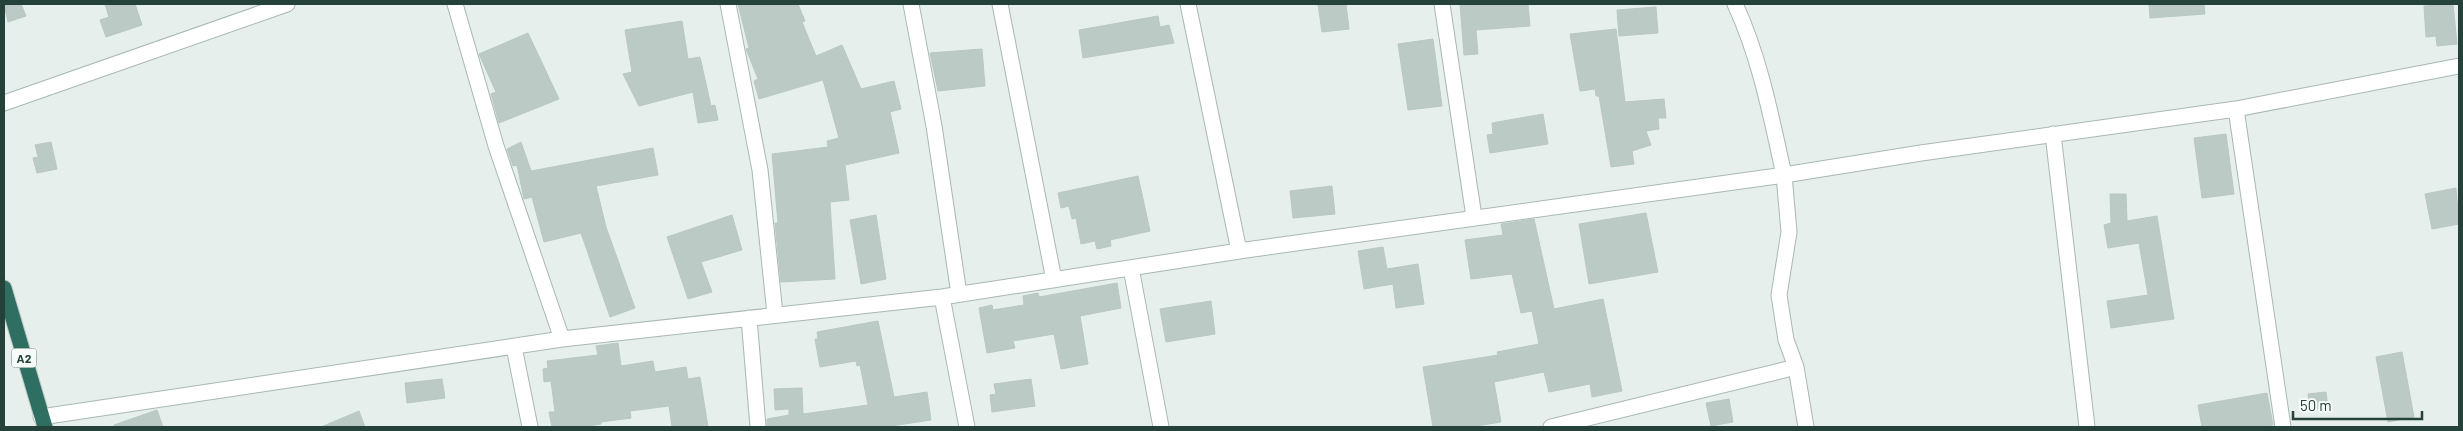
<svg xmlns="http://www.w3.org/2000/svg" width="2463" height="431" font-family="Barlow,sans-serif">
	<rect width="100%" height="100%" fill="#e6efeb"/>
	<path fill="#bbcac4" stroke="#b8c9c2" d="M4 4H21L26 16 8 22Z
		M105 4H135L142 25 106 37 100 20 109 17Z
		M738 4H798L805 21 802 22 816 56 842 45 861 89 894 81 901 109 890 112 899 153 845 165 849 200 830 202 835 279 781 282 775 223H778L772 154 828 147 827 141 839 138 823 80 759 99 754 81 758 79 746 49 749 48Z
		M1318 4H1346L1349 29 1322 32Z
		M1460 4H1528L1530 26 1476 30 1478 54 1464 55Z
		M2149 4H2204L2205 14 2150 18Z
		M2453 4 2457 44 2437 46 2436 36 2426 37 2424 6Z
		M1656 7 1658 33 1619 36 1617 10Z
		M1158 16 1160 27 1169 25 1174 43 1083 58 1079 30Z
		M682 21 688 59 700 57 711 106 715 105 718 120 698 123 693 92 639 106 623 74 632 72 625 30Z
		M1616 29 1625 102 1664 99 1666 118H1658L1659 129 1646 131 1651 145 1632 151 1634 164 1611 167 1599 96H1596L1595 89 1580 91 1570 34Z
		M528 33 559 99 499 123 491 94 496 92 479 54Z
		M1433 39 1442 106 1408 110 1398 44Z
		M982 49 985 86 938 91 930 53Z
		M1543 114 1548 144 1490 153 1487 135 1493 134 1492 123Z
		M2226 134 2234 194 2202 198 2194 138Z
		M51 142 57 169 37 173 33 158 38 157 35 145Z
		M521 142 531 171 653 148 658 175 596 186 606 227 635 308 610 317 581 233 544 242 532 197 524 199 517 165 513 166 507 149Z
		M1138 176 1150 231 1110 240 1111 246 1097 249 1095 241 1081 244 1076 218 1072 219 1069 206 1061 208 1058 193Z
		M1332 186 1335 214 1293 218 1290 191Z
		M2456 188 2459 224 2432 229 2425 194Z
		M2110 194H2126L2127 221 2157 216 2174 319 2111 328 2107 301 2148 295 2139 243 2108 248 2104 225 2111 223Z
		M1646 213 1658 272 1589 284 1579 224Z
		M732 215 742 250 701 262 712 292 688 299 667 237Z
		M876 215 886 279 861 284 850 220Z
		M1534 219 1554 309 1603 299 1622 391 1592 397 1590 384 1549 392 1544 372 1494 382 1501 422 1471 427H1433L1423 367 1498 355 1497 352 1539 344 1532 311 1521 313 1512 274 1471 279 1465 240 1503 235 1501 224Z
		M1383 247 1387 269 1418 264 1424 304 1396 308 1393 284 1364 289 1358 251Z
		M1117 283 1121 308 1080 316 1088 364 1061 369 1054 334 1013 341 1015 348 987 353 979 308 992 305 993 310 1024 305 1023 296 1038 293 1039 297Z
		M1211 301 1215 334 1166 342 1160 309Z
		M878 321 894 397 927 392 931 420 885 427H767V419L789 415V409L775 410 774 389 802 388 803 414 868 405 860 365 857 366 856 361 820 367 815 339H818L817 332Z
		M618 343 621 366 653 361 655 372 686 367 688 379 700 377 708 427H672L669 406 630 411 631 418 601 422V424L583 427H552L549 412H555L551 381 544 382 543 369 548 368 547 361 598 355 596 346Z
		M2402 352 2414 417 2388 422 2376 357Z
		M442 379 445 398 407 403 405 383Z
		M1031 379 1035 406 992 412 990 395 996 394 994 384Z
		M2326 392 2328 407 2310 410 2308 394Z
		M2267 393 2273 425 2258 427H2202L2198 405Z
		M1729 399 1733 422 1711 426 1706 403Z
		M157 410 163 427H114V425Z
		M359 411 365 427H321Z"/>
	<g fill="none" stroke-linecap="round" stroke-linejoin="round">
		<g stroke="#a8b8b2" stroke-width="17">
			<path id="minor" d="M728 4 760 170 775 314
				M911 4 934 126 959 294
				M1000 4 1054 280
				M1442 4 1474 217
				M1735 4C1760 58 1771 116 1784 175L1921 153 2236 109 2459 66
				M4 103 287 4
				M2236 109 2283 427
				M2053 134 2087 427
				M1239 251 1784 175 1789 232 1779 295 1786 340 1796 367 1551 427
				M1131 268 1161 427
				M942 297 967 427
				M749 318 758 427
				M562 339 942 297 1239 251 1188 4
				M514 347 530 427
				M1796 367 1806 427
				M41 417 562 339 496 146 455 4"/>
		</g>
		<g stroke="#c2cac8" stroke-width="17">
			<path id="highway" d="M4 288 45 427"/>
		</g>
		<use href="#minor" stroke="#fff" stroke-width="15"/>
		<use href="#highway" stroke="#2f6f62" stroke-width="15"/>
	</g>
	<g text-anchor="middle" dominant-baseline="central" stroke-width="5" stroke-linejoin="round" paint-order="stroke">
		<rect fill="#f7fbf9" stroke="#637a73" stroke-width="1" x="11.5" y="348.5" width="25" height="19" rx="4"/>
		<g font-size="12" font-weight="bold" fill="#24423a">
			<text x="24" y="358">A2</text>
		</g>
	</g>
	<rect width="2463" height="431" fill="none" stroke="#24423a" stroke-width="10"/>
	<path d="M2293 411v8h129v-8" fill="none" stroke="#24423a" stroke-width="2.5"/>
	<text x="2300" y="411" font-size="15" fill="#24423a" stroke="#f7fbf9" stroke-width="4" paint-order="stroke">50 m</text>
</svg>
